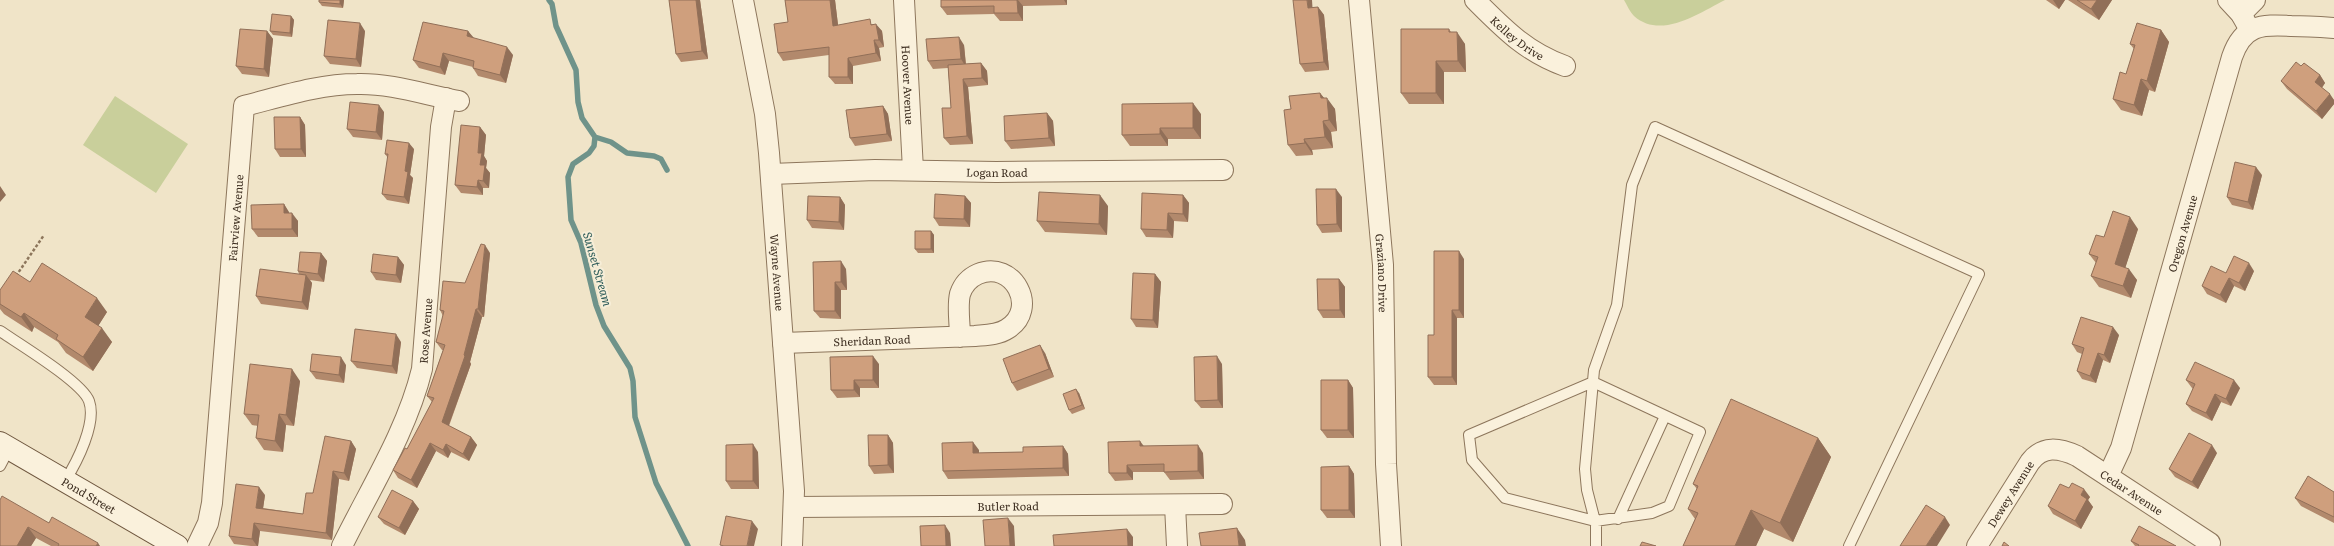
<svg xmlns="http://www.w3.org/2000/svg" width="2334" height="546" font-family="Literata,serif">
	<rect width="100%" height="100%" fill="#f0e4c8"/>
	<path fill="#c9cf9b" d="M1624 0H1725C1699 13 1661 40 1634 16 1630 12 1627 5 1624 0Z
		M115 96 188 144 156 193 83 145Z"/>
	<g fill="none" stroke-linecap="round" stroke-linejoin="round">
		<path stroke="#6f938a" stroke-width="5.5" d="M549 0 552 4 556 26 576 70 578 102 582 118 595 137 594 146 589 153 573 164 568 177 571 220 581 243 596 305 604 326 630 368 633 381 635 417 656 483 688 546
			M595 137 611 142 627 153 654 156 661 159 667 170"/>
		<g stroke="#8d765c" stroke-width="12">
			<path id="service" d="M0 331C19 344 82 382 89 401 97 423 77 462 65 481
				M1593 382 1700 432 1669 506 1652 513 1595 521 1505 498 1472 460 1469 435Z
				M0 466 9 449
				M1618 519 1665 416
				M1596 546V525L1587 490 1585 469 1594 370 1617 305 1632 185 1655 127 1979 274 1849 546"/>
		</g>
		<g stroke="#8d765c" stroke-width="22">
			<g id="minor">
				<path id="s1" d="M743 0 765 114 769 153 794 491 792 546"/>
				<path id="s2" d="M904 0 913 170"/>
				<path id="s3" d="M1359 0 1383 265 1386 464 1391 546"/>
				<path id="s4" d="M1475 0C1504 29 1526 52 1565 66"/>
				<path d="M2228 0 2241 14 2250 30"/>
				<path d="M2241 14 2255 0"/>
				<path id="s5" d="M771 174 875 170 996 172 1223 170"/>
				<path id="s6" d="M783 343 975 336C985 335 998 335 1007 329 1040 309 1013 259 978 274 969 278 963 285 960 294 957 307 960 323 960 337"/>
				<path id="s7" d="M2108 476 2121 448 2232 57C2243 25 2261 24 2291 26 2305 26 2320 27 2334 28"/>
				<path d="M1175 505 1177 546"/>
				<path id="s8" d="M794 507 1222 504"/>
				<path id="s9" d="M197 546 208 523 212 503 244 106C280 97 319 84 357 84 391 83 426 95 459 101"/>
				<path id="s10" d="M342 546C370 489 407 431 422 369L441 127 446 98"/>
				<path id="s11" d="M1977 546 2030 462C2043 445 2059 448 2077 456L2210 543"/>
			</g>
		</g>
		<g stroke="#6f573f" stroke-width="24">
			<g id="secondary">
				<path id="s12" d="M0 443 177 546"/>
			</g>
		</g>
		<path stroke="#8d765c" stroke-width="2.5" stroke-dasharray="3 2" stroke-linecap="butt" d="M16 276 44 235"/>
		<use href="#service" stroke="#faf1dc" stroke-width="10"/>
		<use href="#minor" stroke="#faf1dc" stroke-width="20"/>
		<use href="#secondary" stroke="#faf1dc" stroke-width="22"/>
	</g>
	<path fill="#b2896c" d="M319 0H344L343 8 322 6 319 2Z
		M669 0H700L708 59 681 62 676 54Z
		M785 0H835L838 25 874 24 882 31 884 47 879 48 881 61 853 66V84H835L829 77V55L783 61 778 53 788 22Z
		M941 0H1067V5L1023 6V21H1000L994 14 947 15 941 7Z
		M2046 0H2065L2059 9Z
		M2068 0H2112L2099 20Z
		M1318 7 1324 15 1329 70 1305 72 1300 64 1313 8Z
		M291 16 294 20 292 37 273 35 270 31Z
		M1449 29 1451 32 1465 44 1466 72H1444V104H1409L1401 93Z
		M2161 30 2169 42 2155 92 2149 90 2142 116 2121 110 2113 99 2126 74 2134 49 2130 44Z
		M267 31 273 39 269 77 242 74 236 66Z
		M365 31 361 67 330 64 324 56Z
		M468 31 473 38 513 55 506 83 478 76 473 68V67L449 61 445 75 419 68 413 60Z
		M964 45 966 64 981 63 987 71 988 85 968 87 973 144 950 145 944 138 951 108 948 68 933 69 928 61Z
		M2301 66 2320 75 2325 83 2322 88 2334 100V104L2322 119 2287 89 2281 81Z
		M1320 93 1324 98 1335 109 1337 131 1331 132 1333 148 1312 150 1313 155 1296 156 1288 145 1291 109Z
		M883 106 888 114 892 141 855 146 850 138Z
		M384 112 382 140 353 137 347 129Z
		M1047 113 1053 121 1055 146 1011 149 1005 141Z
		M1201 114V139H1168V146H1130L1122 135Z
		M300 117 305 125 306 157H280L275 149Z
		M480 127 486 135 484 156 487 161 486 168 490 173 489 188H483V195L461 193 455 185Z
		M414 149 410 175 413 178 409 204 387 200 382 194 388 158 385 154Z
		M2262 175 2253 210 2232 205 2227 197Z
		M1183 195 1189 203 1188 222 1174 221 1173 238 1146 237 1141 229Z
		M965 196 971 203 970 227 939 226 934 218Z
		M840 197 845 205 844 230 812 228 807 220Z
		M1342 197V232L1322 233 1317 225Z
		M284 204 289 213 298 221V237H258L252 229Z
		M1108 206 1107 235 1045 232 1037 221Z
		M2138 229 2125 268 2137 280 2131 298 2099 287 2091 276 2096 263 2089 254 2104 237Z
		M931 231 934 235V253H918L915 249Z
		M321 253 327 261 324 282 310 280 312 283 308 310 261 304 256 296 299 274 298 271Z
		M490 253 484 317H482L470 362 471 364 449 426 471 437 477 445 469 461 451 452 448 458 436 451 417 488 398 478 393 470 407 449 432 402 427 396 443 350H442L436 342 443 316 440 310 465 283Z
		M398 257 404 265 401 283 376 280 371 272Z
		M1464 259V318H1457V385H1434L1428 377 1434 335Z
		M813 262 846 269 847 290H841V319L820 318 814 311Z
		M2254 271 2245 291 2234 286 2226 303 2207 294 2202 286Z
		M1155 274 1161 282 1158 328 1136 327 1131 319Z
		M1339 279 1345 287V318H1323L1318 310Z
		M30 282 107 312 98 326 112 342 93 371 66 353 58 342 34 327 32 332 4 314 0 309V290Z
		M2119 335 2110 363 2103 360 2096 383 2082 379 2077 371 2082 354 2077 352 2072 344Z
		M401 342 397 374 357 368 351 361Z
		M1045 353 1054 377 1017 391 1012 383Z
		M879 364V388H860V397L837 398 831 390Z
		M1222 364 1223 408H1201L1195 401Z
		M346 365 344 383 316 379 310 371Z
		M1348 380 1353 388 1354 438H1327L1321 430Z
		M2186 380 2240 388 2231 406 2221 402 2212 421 2192 411 2186 404 2193 389 2192 388Z
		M300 381 294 426 286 425 283 452 264 450 256 438 258 426 252 425 244 414Z
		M1079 393 1085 409 1072 414 1069 410Z
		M888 435 893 443 894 473 874 474 869 466Z
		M1818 438 1831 457 1793 542 1764 529 1756 546H1683L1695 519 1688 509 1697 489 1693 484Z
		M351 441 356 449 349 481 339 479 332 540 260 531 258 546H251L234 544 229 536 265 495 263 508 303 514 313 493Z
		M1063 446 1068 454 1069 476 948 479 943 471 979 450V453L1023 452Z
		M1144 446 1203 453 1204 479 1170 480 1164 472H1133V480L1115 481 1109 473Z
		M758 452 759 489H731L726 481Z
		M2217 453 2198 489 2175 477 2169 469Z
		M1349 466 1354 474 1355 518H1327L1321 510Z
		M2069 488 2090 497 2088 500 2093 507 2081 529 2053 514 2048 506Z
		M2334 492V523L2301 506 2295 498Z
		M0 500 49 523 100 546H51L36 538 31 546H0Z
		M413 501 419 509 405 535 384 524 378 517Z
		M2131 541 2176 546H2135Z"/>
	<path fill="#916f58" d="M340 0H344L343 8 340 4Z
		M696 0H700L708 59 702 51Z
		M830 0H835L839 33 833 26Z
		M1017 0H1018L1023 6V21L1018 13Z
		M1064 0H1067V5Z
		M1307 0H1312L1313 16 1308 8Z
		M2053 0H2065L2059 9Z
		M2097 0H2112L2099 20 2091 9Z
		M1318 7 1324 15 1329 70 1324 62Z
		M291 16 294 20 292 37 290 33Z
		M360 23 365 31 361 67 356 59Z
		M876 24 882 31 884 47 879 40Z
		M2161 30 2169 42 2155 92 2147 81Z
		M267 31 273 39 269 77 264 69Z
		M468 31 474 38 467 36Z
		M1457 32 1465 44 1466 72 1458 61Z
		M959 37 964 45 966 67 961 59Z
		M874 40 879 48 881 61 876 53Z
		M507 47 513 55 506 83 500 75Z
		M443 53 449 61 445 75 440 67Z
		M848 58 853 66V84L848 77Z
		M1436 61 1444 72V104L1436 93Z
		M981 63 987 71 988 85 982 78Z
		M2320 75 2325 83 2320 90 2315 82Z
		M963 79 968 87 973 144 967 136Z
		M2141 79 2149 90 2142 116 2134 105Z
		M1320 93 1328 103 1327 98 1335 109 1337 131 1329 120 1321 98Z
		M2330 94 2334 100V104L2322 119 2316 111Z
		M1193 103 1201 114V139L1193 128Z
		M379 105 384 112 382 140 376 132Z
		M883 106 888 114 892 141 887 134Z
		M1047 113 1053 121 1055 146 1049 138Z
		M300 117 305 125 306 157 301 149Z
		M1323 121 1331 132 1333 148 1325 137Z
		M480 127 486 135 484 156 487 161 486 168 490 173 489 188 483 181 478 153Z
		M1160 128 1168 139V146L1160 134Z
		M1304 139 1312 150 1313 155 1305 143Z
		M409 143 414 149 410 175 413 178 409 204 404 197 405 171Z
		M2256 167 2262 175 2253 210 2248 202Z
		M478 180 483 188V195L477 187Z
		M0 186 6 195 0 202Z
		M1336 189 1342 197V232L1337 224Z
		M1100 195 1108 206 1107 235 1099 224Z
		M1183 195 1189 203 1188 222 1183 214Z
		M965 196 971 203 970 227 964 219Z
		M840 197 845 205 844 230 839 222Z
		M284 204 289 212V221L284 213Z
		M292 213 298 221V237L292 229Z
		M1168 213 1174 221 1173 238 1167 230Z
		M2130 217 2138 229 2123 275 2115 264Z
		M931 231 934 235V253L931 249Z
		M485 245 490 253 484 317 478 309Z
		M1459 251 1464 259V318L1459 310Z
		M321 253 327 261 324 282 318 274Z
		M398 257 404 265 401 283 396 275Z
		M841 261 846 269 847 290 841 282Z
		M2249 263 2254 271 2245 291 2239 283Z
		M2129 269 2137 280 2131 298 2123 286Z
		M1155 274 1161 282 1158 328 1153 320Z
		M306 275 312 283 308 310 302 302Z
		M2229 278 2234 286 2226 303 2220 295Z
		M1339 279 1345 287V318L1340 310Z
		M835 282 841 290V319L835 311Z
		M97 298 107 312 95 331 85 317Z
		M476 309 482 317 470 362 471 364 447 430 442 422 464 355Z
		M1452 310 1457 318V385L1452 377Z
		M24 313 34 327 32 332 21 317Z
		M2113 327 2119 335 2110 363 2104 355Z
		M102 328 112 342 93 371 83 357Z
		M396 334 401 342 397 374 392 366Z
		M1040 345 1045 353 1054 377 1049 369Z
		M2098 353 2103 360 2096 383 2090 376Z
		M873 356 879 364V388L873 380Z
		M1217 356 1222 364 1223 408 1218 400Z
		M341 357 346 365 344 383 339 375Z
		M292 369 300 381 294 426 286 415Z
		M854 380 860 388V397L854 390Z
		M1348 380 1353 388 1354 438 1348 430Z
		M2234 380 2240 388 2231 406 2226 399Z
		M1076 389 1079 393 1085 409 1082 405Z
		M2215 394 2221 402 2212 421 2206 413Z
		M279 414 286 425 283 452 275 441Z
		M888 435 893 443 894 473 888 465Z
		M471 437 477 445 469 461 463 454Z
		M1818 438 1831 457 1793 542 1780 523Z
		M351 441 356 449 349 481 344 473Z
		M1140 441 1146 449 1140 446Z
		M973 442 979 450V461L973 453Z
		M430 443 436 451 417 488 411 480Z
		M446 444 451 452 448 458 443 450Z
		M753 444 758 452 759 489 753 481Z
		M1198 445 1203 453 1204 479 1198 471Z
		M2212 445 2217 453 2198 489 2192 482Z
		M1063 446 1068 454 1069 476 1063 468Z
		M1127 465 1133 472V480L1127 473Z
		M1349 466 1354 474 1355 518 1349 510Z
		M333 471 339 479 332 540 326 533Z
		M259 487 265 495 262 516 256 508Z
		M2084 489 2090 497 2088 500 2093 507 2081 529 2075 521 2081 495Z
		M413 501 419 509 405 535 399 528Z
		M1751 510 1764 529 1756 546H1735Z
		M1945 517 1950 525 1937 546H1926Z
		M1008 518 1014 526 1015 546H1010Z
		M752 521 758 529 754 546H747Z
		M254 523 260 531 258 546H257L252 539Z
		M945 525 950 533 951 546H946Z
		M28 527 36 538 31 546H17Z
		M1237 528 1245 540 1246 546H1239Z
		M1127 529 1133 537V546H1128Z
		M98 543 100 546H96Z"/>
	<path fill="#cf9f7d" stroke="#916f58" d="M319 0H340V4L319 2Z
		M669 0H696L702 51 676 54Z
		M785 0H830L833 26 870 19 871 25 876 24 879 40H874L876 53 848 58V77H829V47L778 53 774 24 788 22Z
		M941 0H1017L1018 13H994V6L941 7Z
		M1293 0H1307L1308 8 1318 7 1324 62 1300 64Z
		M2077 0H2097L2091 9Z
		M272 14 291 16 290 33 270 31Z
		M328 20 360 23 356 59 324 56Z
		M423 22 468 31 467 36 507 47 500 75 473 68 474 61 443 53 440 67 413 60Z
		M2137 23 2161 30 2147 81 2141 79 2134 105 2113 99 2120 72 2126 74 2135 45 2130 44Z
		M240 29 267 31 264 69 236 66Z
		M1401 29H1449V32H1457L1458 61H1436V93H1401Z
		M959 37 961 59 928 61 926 39Z
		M2296 62 2301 66 2304 63 2320 75 2315 82 2330 94 2316 111 2281 81Z
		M981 63 982 78 963 79 967 136 944 138 942 108H951L948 65Z
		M1320 93 1321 98H1327L1329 120 1323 121 1325 137 1304 139 1305 143 1288 145 1284 110 1291 109 1289 96Z
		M350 102 379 105 376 132 347 129Z
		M1193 103V128H1160V134L1122 135V104Z
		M883 106 887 134 850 138 846 110Z
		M1047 113 1049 138 1005 141 1004 116Z
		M274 117H300L301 149H275Z
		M461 125 480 127 478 153H482L480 165H485L483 181 478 180 477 187 455 185Z
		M387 140 409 143 405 171 408 172 404 197 382 194 388 154H385Z
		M2235 162 2256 167 2248 202 2227 197Z
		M1316 189H1336L1337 224 1317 225Z
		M1039 192 1100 195 1099 224 1037 221Z
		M1142 193 1183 195V214L1168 213 1167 230 1141 229Z
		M935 194 965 196 964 219 934 218Z
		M808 196 840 197 839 222 807 220Z
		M284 204V213H292V229H252L251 205Z
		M2113 211 2130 217 2115 264 2129 269 2123 286 2091 276 2098 257 2089 254 2096 235 2104 237Z
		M915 231H931V249H915Z
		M481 244 485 245 478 309H476L464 355 465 356 442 422 471 437 463 454 446 444 443 450 430 443 411 480 393 470 405 448 407 449 434 398 427 396 445 345 436 342 444 311 440 310 443 281 465 283Z
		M1434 251H1459V310H1452V377H1428V335H1434Z
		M300 252 321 253 318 274 298 271Z
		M373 254 398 257 396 275 371 272Z
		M2234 256 2249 263 2239 283 2229 278 2220 295 2202 286 2211 266 2226 273Z
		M841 261V282H835V311H814L813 262Z
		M42 263 97 298 85 317 102 328 83 357 56 339 58 335 24 313 21 317 0 304V290L13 271 30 282Z
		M260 269 306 275 302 302 256 296Z
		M1133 273 1155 274 1153 320 1131 319Z
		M1317 279H1339L1340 310H1318Z
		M2081 317 2113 327 2104 355 2098 353 2090 376 2077 371 2084 348 2072 344Z
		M355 329 396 334 392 366 351 361Z
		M1040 345 1049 369 1012 383 1003 359Z
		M312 354 341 357 339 375 310 371Z
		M873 356V380H854V390H831L830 357Z
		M1217 356 1218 400 1195 401 1194 357Z
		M2195 362 2234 380 2226 399 2215 394 2206 413 2186 404 2195 384 2186 380Z
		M250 364 292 369 286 415 279 414 275 441 256 438 259 415 244 414Z
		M1321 380H1348V430H1321Z
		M1076 389 1082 405 1069 410 1063 394Z
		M1731 399 1818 438 1780 523 1751 510 1735 546H1683L1698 513 1688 509 1698 486 1693 484Z
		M2189 433 2212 445 2192 482 2169 469Z
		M868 435H888V465L869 466Z
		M325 436 351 441 344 473 333 471 326 533 254 523 252 539 229 536 236 484 259 487 256 508 303 514 306 493H313Z
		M1140 441V446L1198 445V471L1164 472V464L1127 465V473H1109L1108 442Z
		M973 442V453L1023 452V447L1063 446V468L943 471 942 443Z
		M753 444V481H726V445Z
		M1349 466V510H1321V467Z
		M2308 476 2334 492V517L2295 498Z
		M2072 483 2084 489 2081 495 2087 499 2075 521 2048 506 2060 484 2069 488Z
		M392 490 413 501 399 528 378 517Z
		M2 496 49 523 52 517 98 543 96 546H58L59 544 28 527 17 546H0V500Z
		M1926 505 1945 517 1926 546H1900Z
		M726 516 752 521 747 546H724L720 545Z
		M1008 518 1010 546H985L983 520Z
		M945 525 946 546H921L920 526Z
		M2139 526 2176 546H2138L2139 545 2131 541Z
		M1237 528 1239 546H1201L1199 533Z
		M1127 529 1128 546H1054L1053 535Z
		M1642 542 1656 546H1640Z
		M2004 542 2009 546H2002Z"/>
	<g text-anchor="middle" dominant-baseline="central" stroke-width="4" stroke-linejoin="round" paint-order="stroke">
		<g font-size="11" fill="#3d2e20" stroke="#f7eed8">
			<text stroke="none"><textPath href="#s4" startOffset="57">Kelley Drive</textPath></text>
			<text stroke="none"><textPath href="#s2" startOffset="85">Hoover Avenue</textPath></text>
			<text stroke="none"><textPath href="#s5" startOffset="226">Logan Road</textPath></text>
			<text stroke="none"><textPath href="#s9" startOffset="332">Fairview Avenue</textPath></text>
			<text stroke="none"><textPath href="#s7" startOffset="254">Oregon Avenue</textPath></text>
			<text stroke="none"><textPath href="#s1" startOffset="275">Wayne Avenue</textPath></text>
			<text stroke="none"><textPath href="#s3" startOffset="274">Graziano Drive</textPath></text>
			<text stroke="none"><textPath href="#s10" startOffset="233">Rose Avenue</textPath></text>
			<text stroke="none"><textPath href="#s6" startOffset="89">Sheridan Road</textPath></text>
			<text stroke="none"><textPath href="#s11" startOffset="217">Cedar Avenue</textPath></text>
			<text stroke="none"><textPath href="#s11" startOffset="62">Dewey Avenue</textPath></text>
			<text stroke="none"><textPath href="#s12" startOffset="103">Pond Street</textPath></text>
			<text stroke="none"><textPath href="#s8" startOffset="214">Butler Road</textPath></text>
		</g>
		<g font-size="12" font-style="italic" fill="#2f5d5a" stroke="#f7eed8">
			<text transform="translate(598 269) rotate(74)">Sunset Stream</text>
		</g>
	</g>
</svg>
